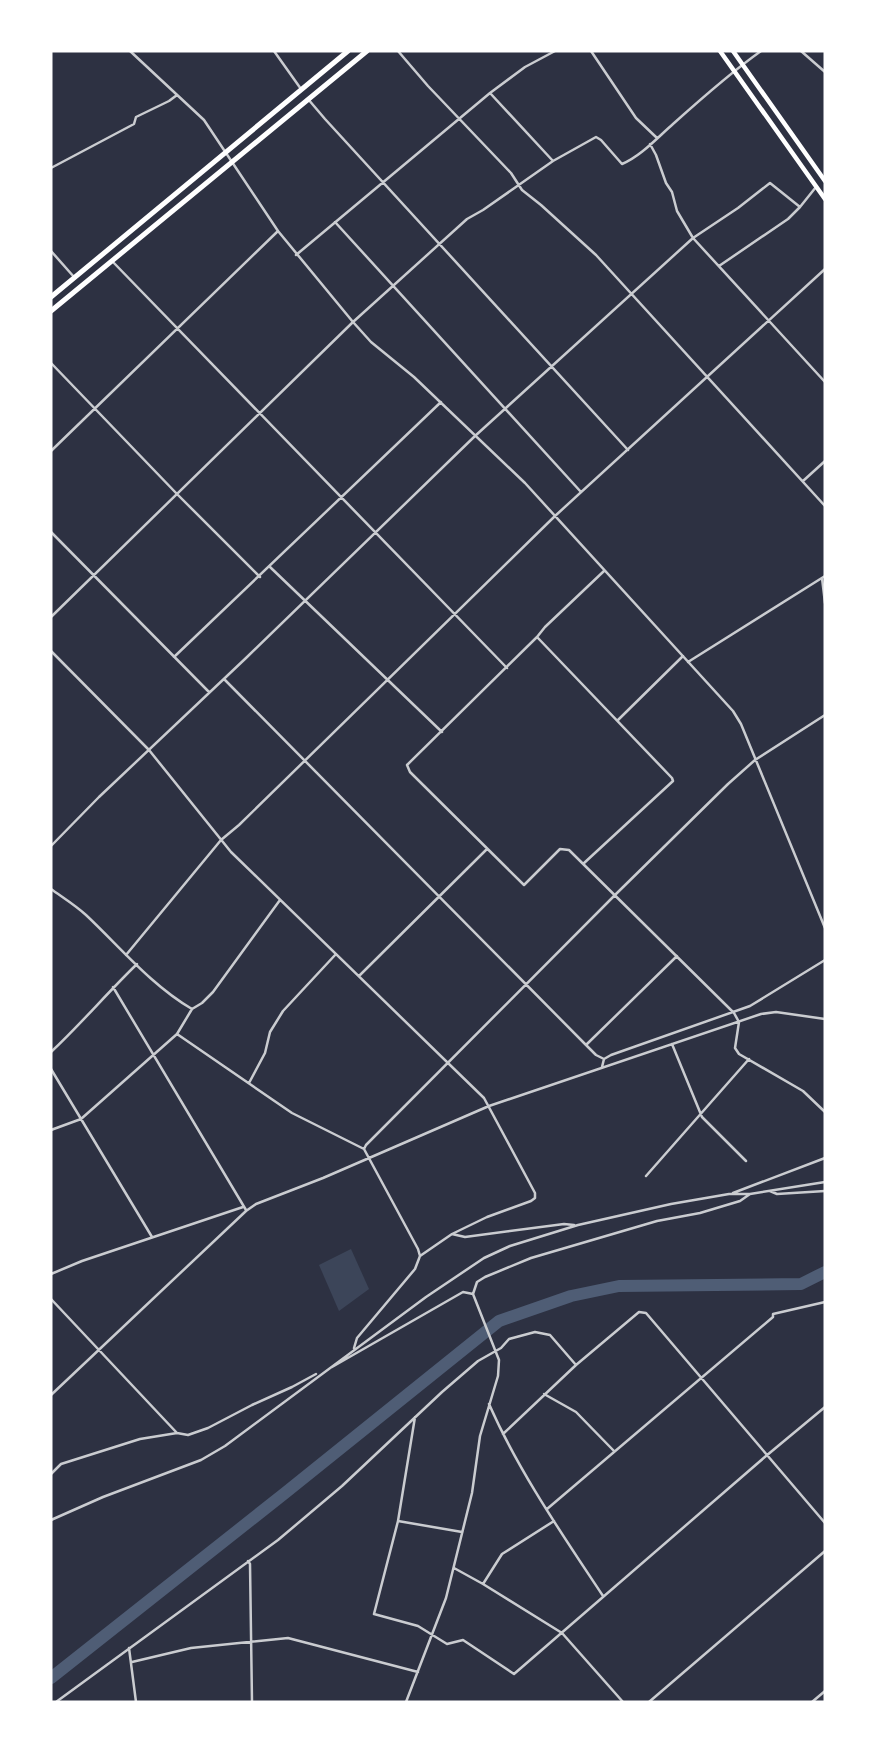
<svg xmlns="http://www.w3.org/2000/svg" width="876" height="1753" font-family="Manrope,sans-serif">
	<rect width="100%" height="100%" fill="#2d3142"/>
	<path fill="#3c4559" d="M351 1249 369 1289 339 1311 319 1265Z"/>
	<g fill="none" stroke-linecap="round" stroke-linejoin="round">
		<path stroke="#4f5d75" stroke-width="12" d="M51 1678 285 1493 499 1321 571 1296 619 1286 801 1284 825 1272"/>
		<path stroke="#caccd0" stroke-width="2.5" d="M130 51 204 120 278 231 353 322 371 342 414 377 525 483 733 711 741 724 825 928
			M274 51 301 89
			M398 51 428 86 511 173 522 190 541 205 596 255 825 506
			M591 51 636 118 657 138
			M801 51 825 72
			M490 93 553 161 596 137 601 140 622 164C641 156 657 138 673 124 702 98 730 73 761 51
			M308 99 325 119 628 450
			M650 144 656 155 666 183 672 192 677 211 693 238 825 382
			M51 168 134 124 136 117 169 101 177 95
			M335 222 581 492
			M51 251 74 277
			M296 255 490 93 525 67 555 51
			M112 261 507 668
			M719 266 788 219 800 207 816 187
			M51 363 177 494 260 577
			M51 451 278 231
			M803 481 825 461
			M51 532 209 692
			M270 567 442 732
			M822 578 825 603
			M51 617 353 322 467 219 483 210 553 161
			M537 637 545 627 604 571
			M51 651 149 750 231 852 484 1098 535 1193V1198L531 1201 487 1217 452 1234
			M174 657 441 402
			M688 662 825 576
			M224 679 586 1045 596 1055 604 1059
			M618 720 683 656
			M51 846 99 797 246 658 475 436 693 238 738 208 770 183 800 207
			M583 864 673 781 672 778 537 637 407 765 410 772 524 885 560 849 569 850 734 1013 739 1022 735 1048 739 1054 803 1091 825 1112
			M51 889C62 897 75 905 86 915 120 947 151 985 192 1009
			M126 955 221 840 239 825 555 516 825 269
			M359 976 487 849
			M113 987 246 1210
			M177 1034 292 1113 364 1149 418 1249 420 1256
			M587 1044 677 956
			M672 1044 702 1117 746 1161
			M51 1052C81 1024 107 993 137 964
			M602 1067 604 1059 611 1055 750 1006 825 960
			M51 1069 152 1237
			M249 1083 265 1053 270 1032 283 1011 336 954
			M51 1130 81 1119 177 1034 192 1009 202 1003 213 992 280 900
			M364 1149 366 1145 616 894 728 784 755 760 825 715
			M646 1176 749 1059
			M770 1191 777 1194 825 1191
			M733 1193 825 1158
			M51 1274 82 1261 243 1207
			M51 1299 177 1433
			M354 1348 357 1338 415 1269 420 1256 452 1234 465 1237 564 1224 574 1225
			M332 1367 463 1292 473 1294
			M544 1394 576 1412 614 1451
			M51 1395 246 1211 256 1204 323 1178 489 1106 761 1014 776 1012 825 1019
			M489 1404C519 1472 562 1534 603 1596
			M415 1417 398 1521 374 1614 418 1626 447 1644 463 1640 514 1674 766 1456 825 1407
			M503 1434 576 1365 639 1312 646 1313 825 1523
			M51 1474 61 1464 140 1439 177 1433 188 1435 208 1428 252 1405 292 1387 316 1374
			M547 1509 773 1317V1314L825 1302
			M51 1520 103 1497 201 1460 225 1446 426 1297 484 1258 510 1246 578 1225 671 1204 729 1194H750L825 1182
			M398 1521 462 1532
			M248 1561 250 1564 252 1702
			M454 1568 483 1584 562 1633 623 1702
			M483 1584 502 1554 554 1521
			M129 1648 136 1702
			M132 1662 191 1648 288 1638 418 1672
			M56 1702 278 1540 342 1486 442 1392 478 1361 501 1348 509 1339 535 1332 550 1335 576 1365
			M406 1702 446 1598 472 1493 480 1436 498 1376 499 1360 473 1294 477 1282 485 1277 531 1258 657 1221 700 1213 740 1201 750 1194
			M649 1702 825 1551
			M812 1702 825 1691"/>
		<path stroke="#fff" stroke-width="4.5" d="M720 51 825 199
			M733 51 825 181"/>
		<path stroke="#fff" stroke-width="5" d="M51 297 348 51
			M51 311 367 51"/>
	</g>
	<rect width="876" height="1753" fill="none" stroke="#ffffff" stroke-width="105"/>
</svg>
